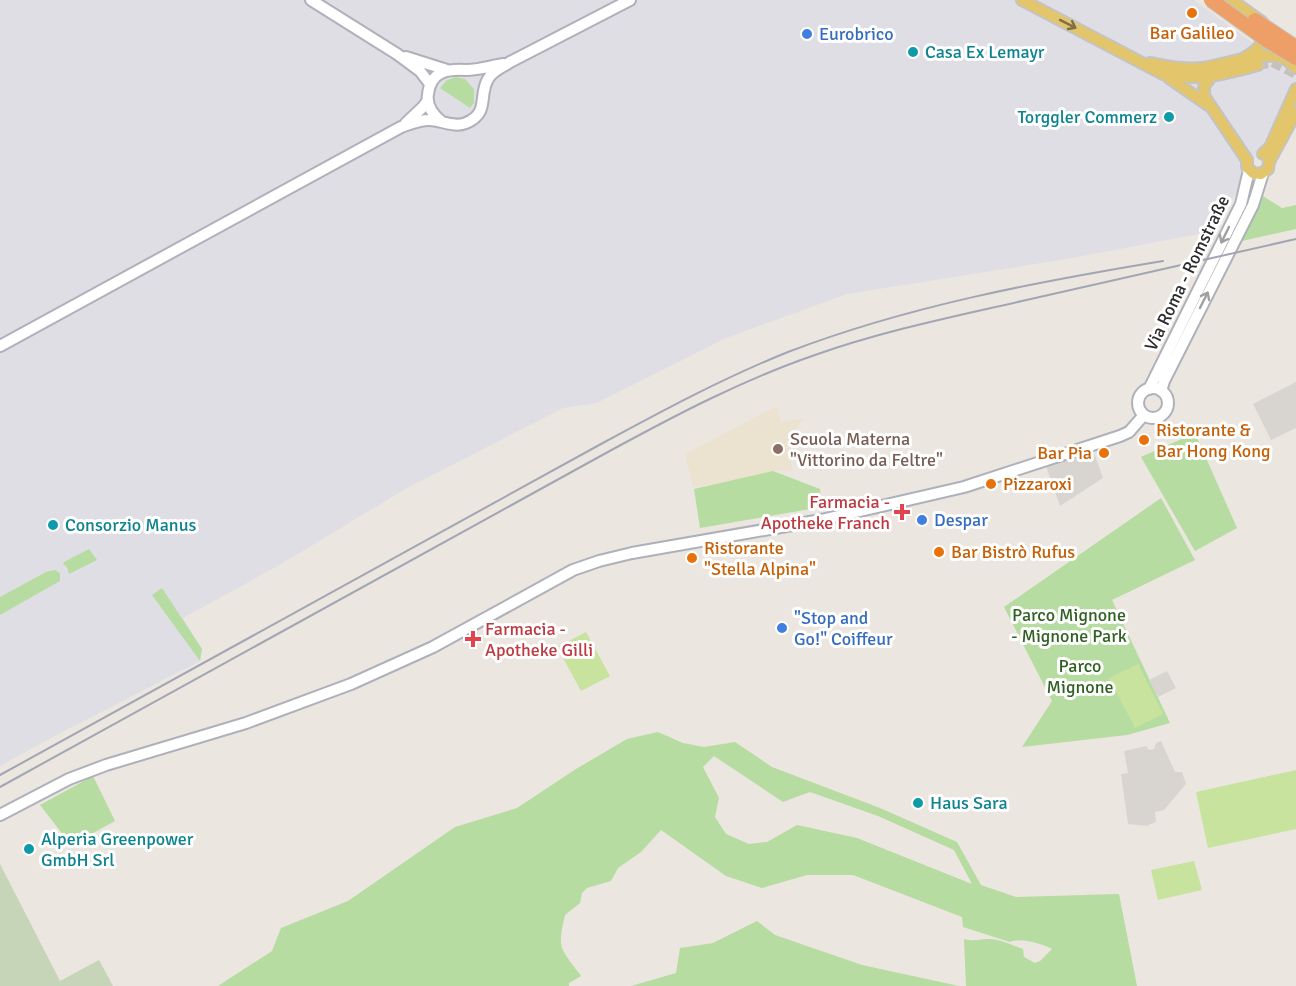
<svg xmlns="http://www.w3.org/2000/svg" width="1296" height="986" font-family="Signika,sans-serif">
	<rect width="100%" height="100%" fill="#ebe6df"/>
	<path fill="#e0dee5" d="M0 0H1194L1246 38 1296 71V83L1215 231 1072 258 847 294 726 338 597 403 563 408 407 488 276 567 183 618 202 649 200 661 49 739 0 766Z"/>
	<path fill="#ebe2d0" d="M777 406 781 422 804 418 789 439 792 470 773 471 725 482 693 487 685 454Z"/>
	<path fill="#b6dca1" fill-rule="evenodd" d="M456 77 465 79 474 89V103L470 108 440 88 447 80Z
		M1263 196 1282 208 1296 205V229L1242 241Z
		M1195 433 1237 528 1195 551 1141 457Z
		M773 471 820 489 822 507 700 528 694 489Z
		M1161 498 1195 560 1112 600 1170 723 1127 735 1022 747 1052 701 1004 607Z
		M89 549 97 560 69 574 67 567 63 564 64 562Z
		M55 570 60 573V581L0 615V597L46 572Z
		M162 588 202 649 200 661 152 595Z
		M658 732 683 743 704 747 735 742 772 767 880 808 957 842 981 885 1016 897 1119 894 1137 986H966L964 939C975 942 978 939 988 939 1000 939 1012 945 1023 949L1024 957 1035 963 1040 961 1052 949C1043 944 1019 937 1010 942L963 927 962 917 853 875H807L762 888 726 876 661 830 641 852 618 868 611 881 587 888 582 893 580 903 565 915C557 950 560 947 581 976L569 983V986H218L272 951 281 928 348 901 455 827 517 808 576 769 627 739ZM714 756 783 802 810 792 878 816 954 850 972 884 857 838 797 825 767 842 749 844 726 834 715 817 719 798 703 767Z
		M93 776 115 821 71 845 40 805Z
		M757 921 775 935 862 965 959 986H631L676 973 680 948 713 943Z"/>
	<path fill="#c6d4b8" d="M0 864 60 981 99 960 113 986H0Z"/>
	<path fill="#c7e39e" d="M586 632 610 676 581 691 557 647Z
		M1138 664 1163 714 1135 728 1109 678Z
		M1296 770V829L1208 848 1196 792Z
		M1194 861 1202 890 1158 900 1151 870Z"/>
	<path fill="#d8d5d1" d="M1296 382V428L1271 440 1253 404Z
		M1093 450 1103 478 1060 506 1046 466Z
		M1167 671 1176 688 1158 697 1149 680Z
		M1161 741 1175 772H1182L1186 784 1164 810 1155 812 1156 822 1146 826 1128 824 1121 774 1128 773 1124 751 1146 746 1149 750 1154 749 1156 743Z"/>
	<g fill="none" stroke-linecap="round" stroke-linejoin="round">
		<path stroke="#c5c1bb" stroke-width="10" stroke-dasharray="10 5" stroke-linecap="butt" d="M1258 65 1273 62 1296 74"/>
		<g stroke="#afb1ba" stroke-width="14">
			<path id="secondary" d="M311 0 397 54 420 71 430 84
				M406 57 447 70
				M442 122C433 115 426 106 428 94 431 71 447 69 466 70 478 70 491 66 503 64
				M406 123 423 107 428 100
				M0 346 401 127C410 124 419 120 429 120 441 120 454 128 466 123 490 113 478 96 488 79 492 71 503 67 510 62L630 0
				M1138 403a15 15 0 1 1 30 0a15 15 0 1 1-30 0Z
				M1149 389 1241 204 1249 170
				M1161 391 1164 381 1253 205 1263 173
				M0 815 69 779 106 765 246 723 351 684 433 647 573 570 599 561 632 553 821 520 964 487 1120 436 1129 432 1143 416"/>
		</g>
		<g stroke="#c4c4c4" stroke-width="14">
			<path id="primary" d="M1022 0 1163 74C1202 81 1220 75 1258 65
				M1231 0 1262 22
				M1244 58C1256 51 1264 46 1263 31
				M1150 63C1167 66 1184 70 1202 68 1225 65 1264 49 1285 59 1289 61 1292 65 1296 68
				M1169 78 1208 105
				M1210 78 1204 86V96L1247 160V167L1253 173 1261 174 1268 169 1269 162 1296 112
				M1263 154 1270 147 1296 89"/>
		</g>
		<use href="#secondary" stroke="#fff" stroke-width="10"/>
		<use href="#primary" stroke="#e3c56c" stroke-width="10"/>
		<path stroke="#a2a5b3" stroke-width="2" d="M0 775 601 444C662 411 723 378 788 352 908 306 1036 282 1163 261
			M0 787 606 453C674 416 742 380 815 355 883 331 952 317 1022 301 1113 280 1204 259 1296 239"/>
		<g stroke="#c4c4c4" stroke-width="16" stroke-linecap="butt">
			<path id="highway-bridge" d="M1211 0 1268 41 1296 58
				M1255 20 1294 46"/>
		</g>
		<use href="#highway-bridge" stroke="#ee9f67" stroke-width="14"/>
	</g>
	<defs><path id="oneway-shaft" d="M-6 0H5M1.5-3L5.5 0L1.5 3" fill="none" stroke-width="1.6" stroke-linecap="round" stroke-linejoin="round" transform="scale(1.5)"/></defs>
	<use stroke="#7e7048" href="#oneway-shaft" transform="translate(1068 24) rotate(27)"/>
	<g stroke="#a0a0a0">
		<use href="#oneway-shaft" transform="translate(1225 235) rotate(116)"/>
		<use href="#oneway-shaft" transform="translate(1204 300) rotate(-63)"/>
	</g>
	<g fill="#e8710a" stroke="#fff" stroke-width="2">
		<circle cx="1192" cy="13" r="6"/>
		<circle cx="1144" cy="440" r="6"/>
		<circle cx="1104" cy="453" r="6"/>
		<circle cx="991" cy="484" r="6"/>
		<circle cx="939" cy="552" r="6"/>
		<circle cx="692" cy="558" r="6"/>
	</g>
	<g fill="#3f7fe0" stroke="#fff" stroke-width="2">
		<circle cx="807" cy="34" r="6"/>
		<circle cx="922" cy="520" r="6"/>
		<circle cx="782" cy="628" r="6"/>
	</g>
	<g fill="#0f9aa8" stroke="#fff" stroke-width="2">
		<circle cx="913" cy="52" r="6"/>
		<circle cx="1169" cy="117" r="6"/>
		<circle cx="53" cy="525" r="6"/>
		<circle cx="918" cy="803" r="6"/>
		<circle cx="29" cy="849" r="6"/>
	</g>
	<circle fill="#8d6e63" stroke="#fff" stroke-width="2" cx="778" cy="449" r="6"/>
	<g fill="#e0444e" stroke="#fff" stroke-width="2">
		<path d="M899 503h6v6h6v6h-6v6h-6v-6h-6v-6h6z"/>
		<path d="M470 630h6v6h6v6h-6v6h-6v-6h-6v-6h6z"/>
	</g>
	<g text-anchor="middle" dominant-baseline="central" stroke-width="6" stroke-linejoin="round" paint-order="stroke">
		<g font-size="18" fill="#c56008" stroke="#fff" text-anchor="start">
			<text x="1192" y="33" text-anchor="middle">Bar Galileo</text>
			<text x="1156" y="430">Ristorante &amp;<tspan x="1156" dy="21">Bar Hong Kong</tspan></text>
			<text x="1092" y="453" text-anchor="end">Bar Pia</text>
			<text x="1003" y="484">Pizzaroxi</text>
			<text x="704" y="548">Ristorante<tspan x="704" dy="21">"Stella Alpina"</tspan></text>
			<text x="951" y="552">Bar Bistrò Rufus</text>
		</g>
		<g font-size="18" fill="#366cbe" stroke="#fff" text-anchor="start">
			<text x="819" y="34">Eurobrico</text>
			<text x="934" y="520">Despar</text>
			<text x="794" y="618">"Stop and<tspan x="794" dy="21">Go!" Coiffeur</tspan></text>
		</g>
		<g font-size="18" fill="#0d838f" stroke="#fff" text-anchor="start">
			<text x="925" y="52">Casa Ex Lemayr</text>
			<text x="1157" y="117" text-anchor="end">Torggler Commerz</text>
			<text x="65" y="525">Consorzio Manus</text>
			<text x="930" y="803">Haus Sara</text>
			<text x="41" y="839">Alperia Greenpower<tspan x="41" dy="21">GmbH Srl</tspan></text>
		</g>
		<g font-size="18" fill="#2b2b2b" stroke="#fff">
			<text transform="translate(1187 273) rotate(-64)">Via Roma - Romstraße</text>
		</g>
		<g font-size="18" fill="#785e54" stroke="#fff" text-anchor="start">
			<text x="790" y="439">Scuola Materna<tspan x="790" dy="21">"Vittorino da Feltre"</tspan></text>
		</g>
		<g font-size="18" fill="#be3a42" stroke="#fff" text-anchor="end">
			<text x="890" y="502">Farmacia -<tspan x="890" dy="21">Apotheke Franch</tspan></text>
			<text x="485" y="629" text-anchor="start">Farmacia -<tspan x="485" dy="21">Apotheke Gilli</tspan></text>
		</g>
		<g font-size="18" fill="#306122" stroke="#fff">
			<text x="1069" y="615">Parco Mignone<tspan x="1069" dy="21">- Mignone Park</tspan></text>
			<text x="1080" y="666">Parco<tspan x="1080" dy="21">Mignone</tspan></text>
		</g>
	</g>
</svg>
